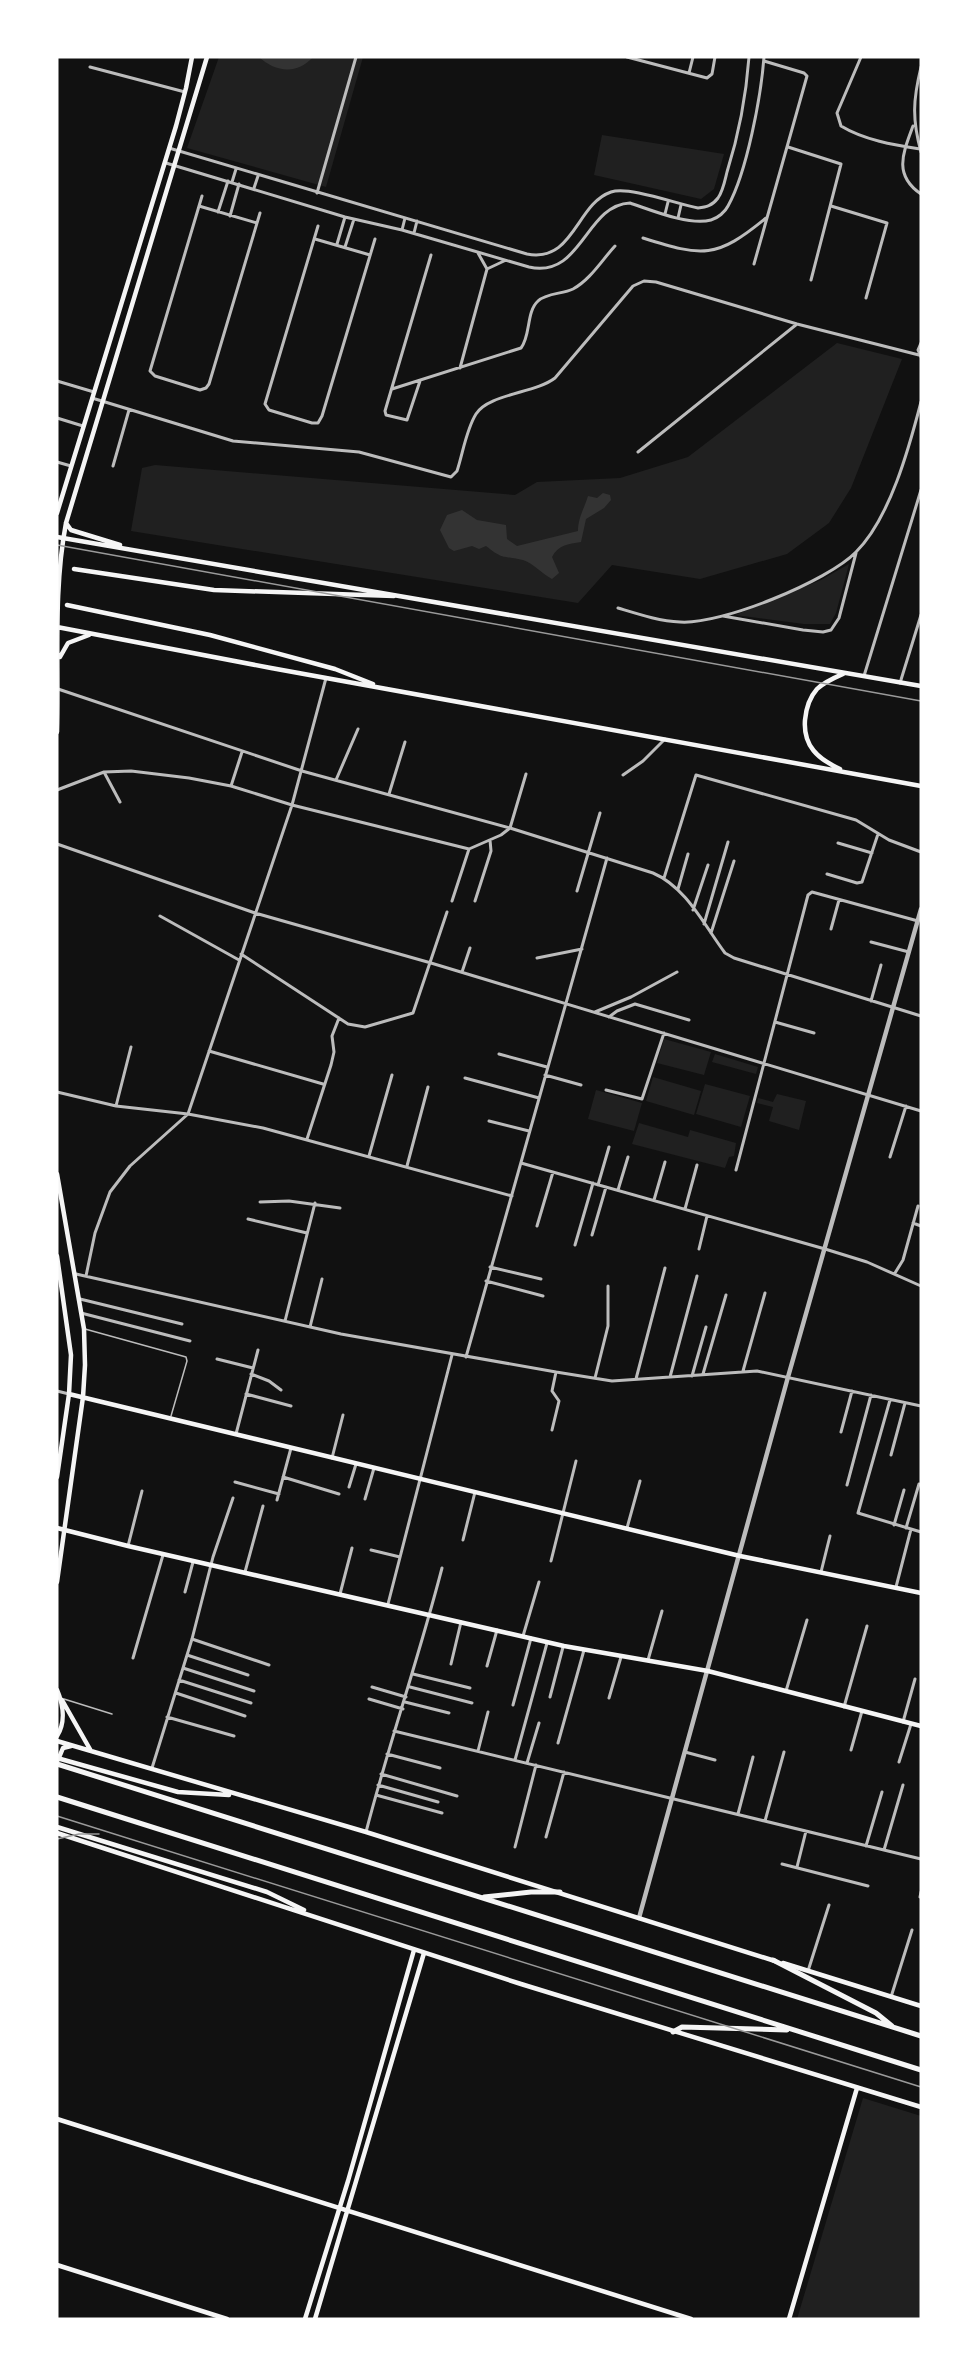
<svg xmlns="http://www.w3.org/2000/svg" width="978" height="2376" font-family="Literata,serif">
	<rect width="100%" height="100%" fill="#111"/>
	<path fill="#202020" d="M219 57H363L326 187 187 148Z
		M602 135 724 154 714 189 701 199 594 175Z
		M837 343 902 359 851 488 829 523 787 554 700 579 612 565 578 603 131 531 142 468 155 465 515 495 537 482 620 478 688 457Z
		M849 564 836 613 830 624H804L735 615 821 580Z
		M664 1039 711 1052 704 1075 657 1063Z
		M715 1054 758 1067 756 1074 712 1062Z
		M653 1077 701 1091 694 1115 646 1101Z
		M705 1084 750 1096 741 1127 696 1114Z
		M596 1090 642 1103 634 1131 588 1119Z
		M777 1094 806 1101 799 1130 769 1121 773 1107 757 1103 758 1098 773 1102Z
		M639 1123 688 1137 690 1130 736 1143 734 1156 729 1157 725 1168 632 1144Z
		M863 2098 921 2116V2319H797Z"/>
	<path fill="#333" d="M259 57H313C297 75 275 72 259 57Z
		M603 493 610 495 611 500 604 508 586 519 581 542C568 544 558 545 552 557L559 573 552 579C542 574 533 563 523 560 503 555 505 561 486 546L479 549 472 546 454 551 449 548 440 530 447 515 462 510 477 520 506 525 507 539 517 546 578 531C578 518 584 509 588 496L597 498Z"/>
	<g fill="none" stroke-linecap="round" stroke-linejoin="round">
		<path stroke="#bcbcbc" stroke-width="1.5" d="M85 1329 186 1357 187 1361 171 1416
			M64 1699 112 1714"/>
		<path stroke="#bcbcbc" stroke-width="3" d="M627 57 707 78 712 74 715 57
			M861 57 837 113 841 126C864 140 894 145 920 149
			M90 67 185 92
			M921 67C913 100 912 119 921 152
			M689 73 693 57
			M913 126C903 153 893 175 921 194
			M788 147 841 164 811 280
			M169 148 527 254C574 263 576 204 611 192 629 186 677 204 698 208 706 207 712 206 718 198 723 191 725 180 727 172 739 134 746 97 749 57
			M166 163 345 217 402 230 529 267C582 279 585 205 630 203 651 210 689 226 711 220 718 218 725 212 728 206 747 172 761 96 764 57
			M232 182 236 169
			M254 188 258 176
			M317 193 356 57
			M202 196 150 371 155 376 200 390 206 388 209 384 260 213
			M199 206 257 223
			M831 206 887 223 866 298
			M218 212 228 181
			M665 214 668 202
			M230 216 239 184
			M678 218 681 205
			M318 226 265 404 269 410 312 423H318L322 416 375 239
			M402 230 405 218
			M414 233 417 221
			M643 238C703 257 716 259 766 218
			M315 239 370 255
			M337 244 345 217
			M345 247 354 219
			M754 264 807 76 804 73 764 61
			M487 269 504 261
			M921 343 918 350 921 357
			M460 368 487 269 478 253
			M57 381 94 392
			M420 381 407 420 386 415 385 411 431 255
			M392 389 521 348C531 335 526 312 538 301 546 293 563 294 573 289 590 280 602 260 615 246
			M92 398 233 441 359 452 451 477 457 471C463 453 466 430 476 414 488 394 536 393 555 378L633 286 644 281 656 282 797 324 919 355
			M57 418 83 426
			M638 452 797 324
			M57 462 71 466
			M113 466 129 410
			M618 608C638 614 659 621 680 622 721 625 828 581 856 552 890 518 909 448 921 402
			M723 616 803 630 823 632 831 630 839 618 856 553
			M864 676 921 490
			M900 683 921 615
			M58 689 302 771 510 828 653 873C686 887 704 925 725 953L734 958 921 1016
			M104 772 120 802
			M623 775 643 761 665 739
			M336 780 358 729
			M231 786 242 752
			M57 790 104 772 131 771 189 778 231 786 292 805 469 849 501 835 510 828 526 774
			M389 794 405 742
			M838 843 872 853
			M57 844 255 913 431 963 921 1111
			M827 874 857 883 862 882 878 834
			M664 878 696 775 856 820 889 840 921 852
			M678 889 688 854
			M577 891 600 813
			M452 901 469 849
			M475 901 491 851 490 840
			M693 910 708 865
			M160 916 239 960
			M704 924 728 842
			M831 929 839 900
			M711 933 734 861
			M871 942 909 952
			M241 954 348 1024 365 1027 413 1013 447 912
			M537 958 582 949
			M462 972 470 948
			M871 1001 881 965
			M595 1012 631 997 677 972
			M609 1017 617 1011 635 1004 689 1020
			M775 1022 814 1033
			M209 1051 323 1084
			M499 1054 547 1067
			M545 1075 581 1085
			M465 1078 539 1098
			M606 1090 642 1099 664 1033
			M57 1092 116 1106 188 1114 263 1128 512 1196
			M116 1106 131 1047
			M489 1121 529 1131
			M307 1139 331 1065 334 1052 332 1036 339 1018
			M369 1156 392 1075
			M890 1157 906 1106
			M521 1163 825 1249 867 1262 921 1286
			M407 1166 428 1087
			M736 1170 808 895 812 892 918 921
			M598 1185 609 1147
			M618 1190 628 1157
			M654 1200 665 1162
			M260 1202 289 1201 340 1208
			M685 1209 697 1165
			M248 1219 307 1233
			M913 1223 921 1226
			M537 1226 553 1172
			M592 1235 606 1187
			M575 1245 593 1183
			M699 1249 707 1216
			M490 1267 541 1279
			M895 1273 903 1260 918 1206
			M76 1274 341 1334 556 1372 612 1381 757 1371 921 1406
			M86 1276 95 1233 110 1192 130 1166 188 1114 292 805 326 678
			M486 1281 543 1296
			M80 1299 182 1324
			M81 1313 190 1341
			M285 1321 315 1203
			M310 1327 322 1279
			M466 1357 607 858
			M217 1359 253 1368
			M743 1371 765 1293
			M251 1374 269 1381 281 1390
			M703 1374 726 1295
			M692 1376 706 1327
			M670 1377 697 1276
			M595 1378 608 1326V1286
			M636 1379 665 1268
			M57 1391 69 1394
			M246 1394 291 1406
			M890 1400 858 1513 921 1532
			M552 1430 559 1401 552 1391 556 1372
			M841 1432 852 1391
			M236 1434 258 1350
			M891 1455 905 1403
			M332 1458 343 1415
			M283 1477 339 1494
			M235 1482 279 1494
			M847 1485 871 1395
			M349 1487 356 1464
			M365 1499 374 1468
			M277 1500 291 1448
			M894 1525 904 1490
			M627 1528 640 1481
			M906 1528 919 1484
			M463 1540 475 1492
			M128 1546 142 1491
			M371 1550 400 1557
			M551 1561 576 1461
			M245 1572 263 1506
			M821 1572 830 1536
			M896 1587 911 1529
			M185 1592 193 1562
			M340 1594 352 1548
			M388 1604 452 1355
			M523 1636 539 1582
			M192 1639 269 1665
			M187 1655 248 1675
			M133 1658 163 1555
			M648 1660 662 1611
			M451 1664 461 1622
			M487 1666 497 1630
			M183 1668 254 1691
			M413 1674 470 1688
			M179 1680 251 1703
			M372 1687 406 1697
			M410 1687 472 1703
			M786 1691 807 1620
			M176 1693 245 1716
			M550 1697 563 1647
			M609 1698 621 1657
			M369 1699 403 1709
			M405 1702 449 1713
			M513 1705 531 1638
			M844 1707 867 1626
			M167 1717 234 1736
			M903 1722 915 1679
			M394 1731 921 1859
			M558 1743 584 1650
			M851 1750 862 1711
			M478 1751 488 1712
			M685 1752 715 1760
			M387 1754 440 1768
			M515 1760 547 1643
			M899 1762 911 1724
			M527 1763 539 1723
			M152 1768 192 1639 213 1557 233 1498
			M381 1774 457 1796
			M378 1785 438 1802
			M376 1795 442 1813
			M738 1814 753 1757
			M765 1821 784 1752
			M366 1832C389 1743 419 1657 442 1568
			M546 1837 564 1772
			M866 1846 882 1792
			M515 1847 536 1765
			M884 1850 903 1785
			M782 1864 868 1886
			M797 1867 806 1831
			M920 1897 921 1892
			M808 1971 829 1905
			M891 1997 912 1930"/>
		<path stroke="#bcbcbc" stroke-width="4.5" d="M639 1918 788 1377 921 909"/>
		<path stroke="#f5f5f5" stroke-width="4.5" d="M57 513 176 126 186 88 192 57
			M66 523 71 530 120 545
			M57 537 921 686
			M74 569 214 590 394 596
			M67 605 210 635 335 669 373 684
			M57 627 271 668 921 786
			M60 657 68 643 89 635
			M57 732C59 663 53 591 66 523L207 57
			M840 769C818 759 803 746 805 720 806 709 809 698 817 689 824 682 836 677 845 673
			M57 1174 84 1329 85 1365 83 1397 57 1582
			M57 1256 71 1355 69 1394 57 1477
			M69 1394 740 1556 921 1593
			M57 1528 128 1546 564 1646 708 1671 921 1726
			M57 1690C63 1704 66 1722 57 1736
			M62 1700 91 1751
			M57 1741 366 1832 775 1961
			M57 1758 178 1792 229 1795
			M58 1760 63 1748 71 1746
			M57 1827 267 1892 304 1910
			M57 1833 521 1984 921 2107
			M783 1963 921 2006
			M57 2119 691 2319
			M57 2265 227 2319
			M305 2319 348 2181 414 1950
			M315 2319 424 1953
			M789 2319 857 2088"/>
		<path stroke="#f5f5f5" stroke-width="5" d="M57 1764 921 2036
			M57 1797 921 2070
			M484 1897 531 1892H560
			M773 1960 876 2013 892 2026
			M673 2032 682 2027 787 2030"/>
		<path stroke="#9a9a9a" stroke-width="1.5" d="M57 545 921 701
			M57 1816 921 2087
			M57 1839 79 1834H99"/>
	</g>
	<rect width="978" height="2376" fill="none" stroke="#ffffff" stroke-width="117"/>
</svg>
